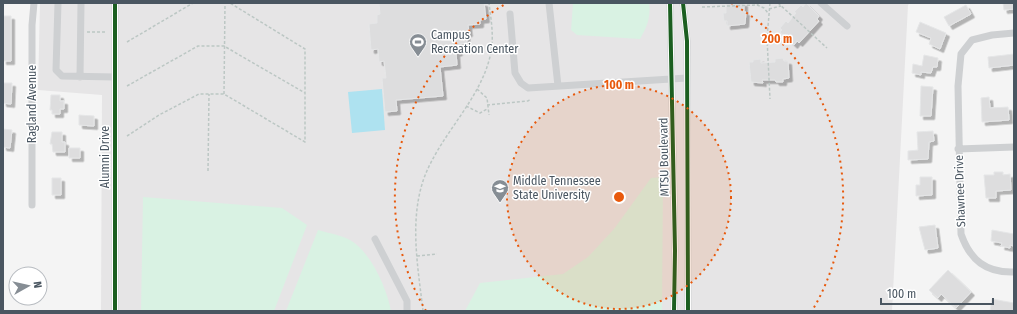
<svg xmlns="http://www.w3.org/2000/svg" width="1017" height="314" font-family="'Fira Sans Condensed',sans-serif">
	<defs>
		<filter id="shadow"><feDropShadow dx="3.5" dy="3.5" stdDeviation="0" flood-color="#0004"/></filter>
	</defs>
	<rect width="100%" height="100%" fill="#f4f4f4"/>
	<path fill="#e6e5e6" d="M40 3H910L908 5 892 311H101L102 95 38 90Z"/>
	<path fill="#d9f2e3" d="M573 3H649C651 17 647 27 640 39L577 35 571 30Z
		M663 177 662 311H465L480 283 563 274 588 257 614 229 651 178Z
		M143 197 282 208 307 225 274 311H141Z
		M318 230C328 233 341 235 350 240 371 252 387 289 391 311H286Z"/>
	<path fill="#aee2f0" d="M382 89 385 130 352 133 348 92Z"/>
	<path fill="#ddddde" stroke="#e5e6e7" filter="url(#shadow)" d="M379 3H484L486 19 480 20V24L468 25 469 33H466L467 43 459 44V52L456 53 457 65 440 67 443 96 396 100 397 111 385 112 382 78H386L384 61 379 62 378 49 371 50 369 24 377 23V15L380 14Z
		M726 3H744V12H746L745 24 727 26V21H724L723 13H726Z
		M806 3 819 16 817 19 819 21 799 43 797 41 794 45 780 32 782 30 780 28 786 21 788 23 796 13 794 12 801 5 803 7Z
		M1003 3H1014V9L1004 10Z
		M966 5 971 14 949 26 944 17Z
		M3 16H11V61H3Z
		M920 22 946 33 940 49 929 44 931 38 916 32Z
		M1014 54V65L989 68 988 57Z
		M924 55 938 58 937 67H933L931 73 921 72V75L912 73 913 64 922 66Z
		M783 58 784 61H788L789 78 783 79V82H776L775 80H762L763 83 751 82 749 62H753V60L761 59V63L775 62V59Z
		M3 83H12L11 104 3 103Z
		M921 86 933 87 931 116H920Z
		M51 95H60V101H64V109H60V114H52V110H50Z
		M989 97 990 108 1008 107 1009 120 982 122 981 98Z
		M79 115 94 116V126L79 125Z
		M3 129 12 130 10 148 3 147Z
		M933 131 934 141 929 142 928 159 908 160V151L918 150 917 132Z
		M52 132H62V142H65V152H53L52 144H50Z
		M69 148H80V158H69Z
		M994 172H1003V175L1010 174 1011 190 996 191V198H986L984 175H994Z
		M920 177H932V195L916 196V185H920Z
		M52 178H61V195H52Z
		M935 225 938 248 925 250 919 227Z
		M992 230 1014 234V246L1010 245V248L1001 246 1002 243 991 241Z
		M948 270 971 292 956 308 941 294 938 298 929 290Z
		M992 299 1014 303V311H990Z"/>
	<g fill="none" stroke-linecap="round" stroke-linejoin="round">
		<path stroke="#bcc7c4" stroke-width="1.5" stroke-dasharray="3 2" stroke-linecap="butt" d="M770 3 767 38 770 99
			M778 3 827 48
			M757 5 764 8 768 13
			M702 7 757 5 759 3
			M769 9 781 6
			M87 32H105
			M127 42 193 3
			M127 86 198 46H224L305 93
			M477 89 487 98 489 115
			M224 94 225 3
			M487 105 528 101 531 99
			M466 106 480 113 487 109
			M127 136 159 115 199 94H224L305 142V49L230 3
			M208 171 209 94
			M417 256 437 254
			M423 311C418 267 409 221 424 178 441 133 482 99 491 52 494 36 491 19 489 3"/>
		<path stroke="#ced0d2" stroke-width="7" d="M58 3 56 70 62 76 115 77
			M115 3V311
			M549 3 558 86
			M670 3 675 251 674 311
			M683 3 687 41 688 311
			M821 3 847 26
			M510 14 515 73 521 83 528 88 687 78
			M1014 33 992 35 972 40 961 54 958 86 961 234C970 260 986 273 1014 272
			M80 77 81 3
			M958 149 1014 147
			M32 205V25L34 3
			M375 239 407 301V311"/>
		<g stroke="#fff" stroke-width="6">
			<path id="cycleway" d="M115 3V311
				M670 3 675 251 674 311
				M683 3 687 41 688 311"/>
		</g>
		<use href="#cycleway" stroke="#1b5e20" stroke-width="4"/>
	</g>
	<circle cx="619" cy="197" r="112" fill="#e8590c" fill-opacity=".12"/>
	<g fill="none" stroke="#e8590c" stroke-width="2" stroke-dasharray="2 4">
		<circle cx="619" cy="197" r="112"/>
		<path d="M426 311A224 224 0 0 1 507 3M731 3A224 224 0 0 1 812 311"/>
	</g>
	<defs>
		<g id="stadium-pin" transform="scale(0.9)"><path d="M0 17L-7.5 6A9.5 9.5 0 1 1 7.5 6Z" fill="#868d94" stroke="#fff"/><path d="M0-5a6.5 5 0 1 0 0 10a6.5 5 0 1 0 0-10ZM-3.5-1.8h7v3.6h-7Z" fill="#fff"/></g>
		<g id="university-pin" transform="scale(0.9)"><path d="M0 17L-7.5 6A9.5 9.5 0 1 1 7.5 6Z" fill="#868d94" stroke="#fff"/><path d="M0-5L7-2L0 1L-7-2ZM-4 1L0 2.5L4 1V4Q0 6-4 4Z" fill="#fff"/></g>
	</defs>
	<g fill-rule="evenodd">
		<use href="#stadium-pin" x="418" y="42"/>
		<use href="#university-pin" x="500" y="188"/>
	</g>
	<g text-anchor="middle" dominant-baseline="central" stroke-width="3" stroke-linejoin="round" paint-order="stroke">
		<g font-size="12" fill="#4a5661" stroke="#fff" text-anchor="start">
			<text x="431" y="35">Campus<tspan x="431" dy="14">Recreation Center</tspan></text>
			<text x="513" y="181">Middle Tennessee<tspan x="513" dy="14">State University</tspan></text>
		</g>
		<g font-size="12" fill="#4a5661" stroke="#fff">
			<text transform="translate(32 104) rotate(-90)">Ragland Avenue</text>
			<text transform="translate(105 157) rotate(-90)">Alumni Drive</text>
			<text transform="translate(664 157) rotate(-91)">MTSU Boulevard</text>
			<text transform="translate(960 191) rotate(-92)">Shawnee Drive</text>
		</g>
	</g>
	<circle cx="619" cy="197" r="6" fill="#e8590c" stroke="#fff" stroke-width="2"/>
	<g font-size="12" text-anchor="middle" font-weight="bold" fill="#e8590c" stroke="#fff" stroke-width="3" stroke-linejoin="round" paint-order="stroke">
		<text x="777" y="43">200 m</text>
		<text x="619" y="89">100 m</text>
	</g>
	<rect width="1017" height="314" fill="none" stroke="#4a5661" stroke-width="8"/>
	<g transform="translate(28 286) rotate(82)"><circle r="19" fill="#ffffff" stroke="#b7bbc0"/>
	<path d="M0-3L7 15L0 10L-7 15Z" fill="#868d94"/>
	<text y="-6" font-size="11" font-weight="bold" text-anchor="middle" fill="#4a5661">N</text>
	</g>
	<path d="M881 298v6h112v-6" fill="none" stroke="#4a5661" stroke-width="2"/>
	<text x="887" y="298" font-size="12" fill="#4a5661" stroke="#ffffff" stroke-width="3" paint-order="stroke">100 m</text>
</svg>
